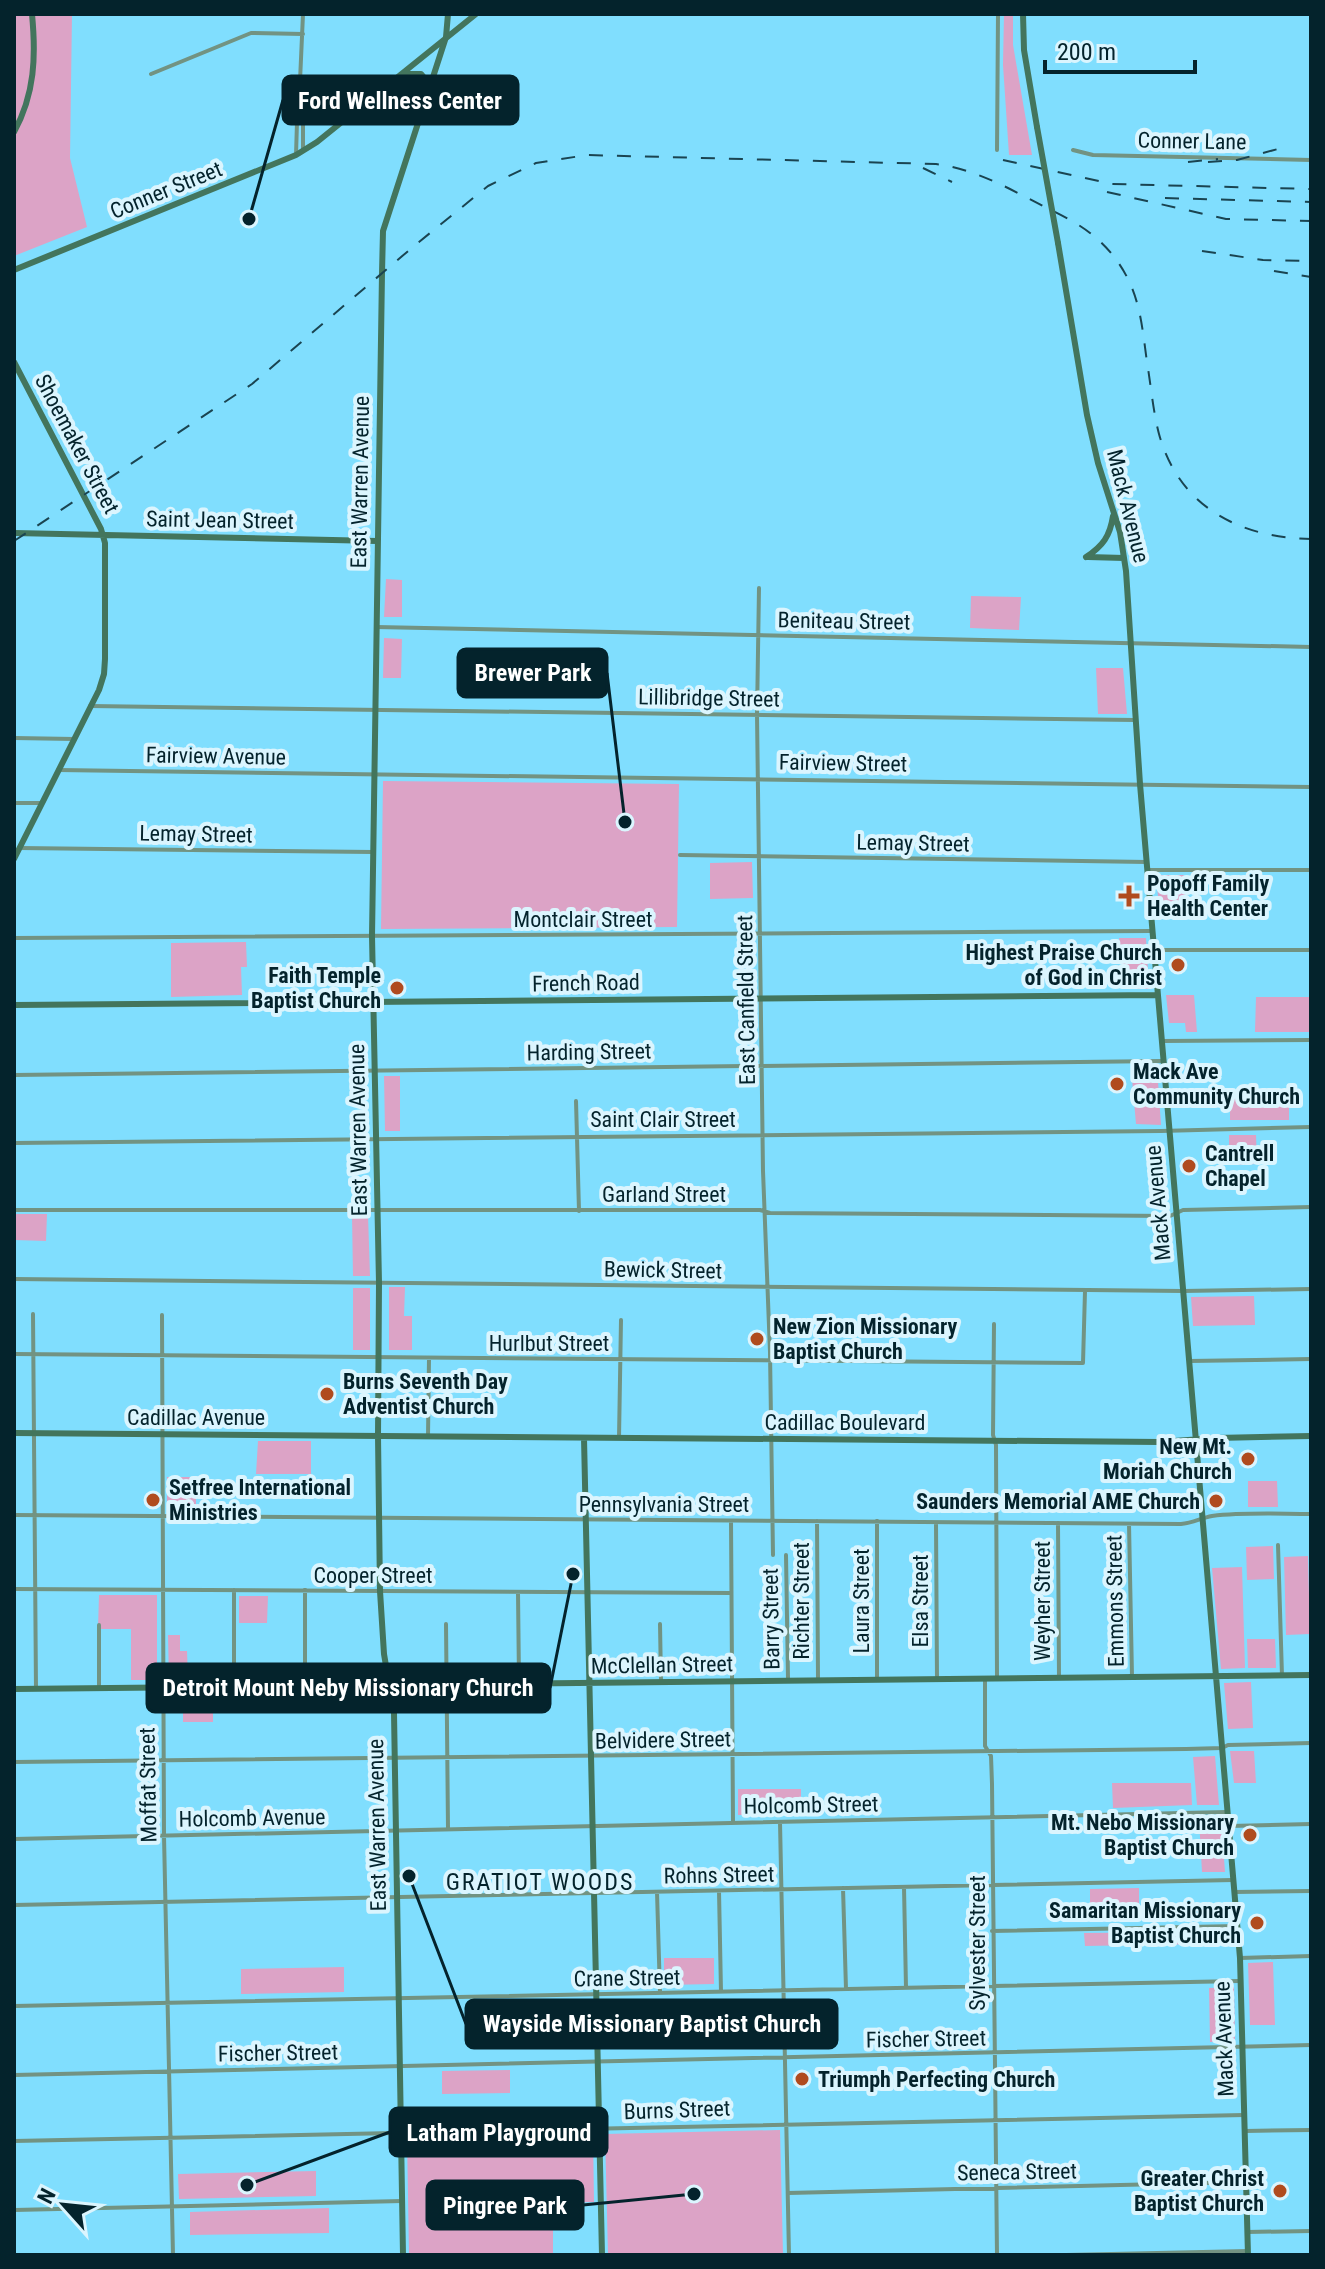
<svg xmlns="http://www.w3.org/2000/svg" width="1325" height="2269" font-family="'Roboto Condensed',sans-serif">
	<rect width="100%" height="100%" fill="#80defe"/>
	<path fill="#dca3c6" d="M14 14H72L70 158 87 227 14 256Z
		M1004 14H1013V45L1032 155H1009L1003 65Z
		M386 579 402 580V617H384Z
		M971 596 1021 597 1019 630 970 628Z
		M384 638 402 639 401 678H383Z
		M1096 668H1123L1127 714H1098Z
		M383 781 679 784 677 927 381 929Z
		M752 862 753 898 710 899V863Z
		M1156 875H1184L1187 919 1160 917Z
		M1119 938H1146L1149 989H1124Z
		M246 942 247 967H241L242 995 171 997V943Z
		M1166 995H1194L1197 1032H1186L1185 1023H1169Z
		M1256 997H1309V1032H1255Z
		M1131 1067H1157L1161 1125 1136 1124Z
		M384 1076H400V1131H385Z
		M1230 1094H1289V1120H1230Z
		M1229 1135H1256L1257 1164 1229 1165Z
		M14 1214H47L46 1241 14 1240Z
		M352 1215H368L370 1276H353Z
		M389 1287H405L404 1316H412V1350H389Z
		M353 1288H370V1350H353Z
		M1254 1296 1255 1325 1193 1326 1191 1297Z
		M258 1441H311V1474H256Z
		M167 1477H196V1509H167Z
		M1248 1481H1277L1278 1507H1248Z
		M1273 1546 1274 1579 1247 1580 1246 1547Z
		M1308 1556 1310 1634 1286 1635 1284 1557Z
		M1242 1567 1245 1668 1221 1669 1212 1568Z
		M99 1595H157V1680H131V1629H98Z
		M239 1596H268L267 1623H239Z
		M168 1635H180V1651H187L188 1680H169Z
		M1247 1639H1275L1276 1668H1248Z
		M1251 1682 1253 1728 1228 1729 1224 1683Z
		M183 1694H213V1722H183Z
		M1230 1751H1254L1256 1783H1234Z
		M1215 1756 1219 1805H1197L1193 1757Z
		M1112 1783H1191L1192 1805 1113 1808Z
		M738 1789H801V1814L738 1815Z
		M1199 1819H1221L1225 1872H1202Z
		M1139 1888V1906L1090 1907V1889Z
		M1203 1932 1204 1944 1085 1946 1084 1933Z
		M664 1958H714V1984L664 1985Z
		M1273 1962 1275 2025H1250L1248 1963Z
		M344 1967V1992L241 1994V1969Z
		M1234 1987 1235 2041 1210 2042 1209 1988Z
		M510 2070V2093L442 2094V2071Z
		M780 2130 783 2254 608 2255 605 2134Z
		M593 2134 594 2202 553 2203V2255H409L407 2138Z
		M316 2171V2196L179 2199 178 2174Z
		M329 2208V2233L190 2235V2212Z"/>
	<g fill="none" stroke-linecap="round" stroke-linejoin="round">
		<path stroke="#729382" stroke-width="4" d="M151 74 251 33 303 34
			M300 81 303 14
			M997 150 998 14
			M1073 150 1093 155 1311 160
			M296 155 298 89 300 81 303 89V151
			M759 588 757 715 763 1171 770 1352 773 1555
			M376 627 1311 647
			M90 706 1135 720
			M14 738 74 739
			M58 770 1311 787
			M14 803H42
			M19 848 373 852
			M680 855 1147 862
			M1147 870H1311
			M14 938 1152 931
			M1154 950H1311
			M1162 1041 1311 1040
			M14 1075 1163 1061
			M576 1101 579 1211
			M14 1143 1161 1131 1311 1127
			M14 1210H760L770 1213 1170 1216 1183 1210 1311 1207
			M14 1279 1183 1291 1311 1289
			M33 1314 36 1689
			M162 1315 164 1836 173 2255
			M994 1324 993 1435 996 1445 997 1677
			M14 1354 1083 1363 1085 1291
			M1189 1361 1311 1359
			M428 1437 429 1358
			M619 1438 621 1320
			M14 1515 1181 1524C1193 1523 1201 1518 1212 1516 1245 1512 1279 1514 1311 1514
			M731 1521 733 1823
			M817 1521 818 1679
			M877 1521V1679
			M936 1523 937 1678
			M1058 1523 1059 1677
			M1129 1524 1132 1676
			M1278 1545 1282 1676
			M786 1555 788 1679
			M14 1589 731 1593
			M234 1590V1687
			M305 1590V1687
			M518 1592 519 1682
			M446 1624 448 1829
			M660 1624 661 1681
			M99 1625V1688
			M985 1680V1746L991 1756 992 1784 997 2255
			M14 1762 1186 1749 1222 1748 1228 1745 1311 1743
			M780 1822 789 2255
			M1229 1826 1311 1824
			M14 1839 1227 1812
			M904 1887 906 1988
			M843 1888 846 1989
			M719 1891 721 1992
			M657 1892 660 1993
			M1234 1892 1311 1891
			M14 1905 1233 1880
			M992 1931 1238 1926
			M1240 1958 1311 1956
			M14 2006 1239 1981
			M14 2075 1311 2045
			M1245 2131 1311 2130
			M14 2141 1244 2115
			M788 2193 1246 2182
			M14 2210 402 2201
			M1247 2232 1311 2231
			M1066 2255 1248 2251"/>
		<path stroke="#43755d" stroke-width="6" d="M1023 14 1024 50 1037 127
			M402 74H421L426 80 429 89
			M14 132C35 94 36 56 32 14
			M1058 243 1087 415 1098 463 1120 532 1126 571 1140 784 1240 1958 1248 2255
			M14 270 296 155 317 142 476 14
			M14 362 101 529 105 543V659L104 674 99 690 14 859
			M14 533 377 541
			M1086 557C1103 546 1110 536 1113 516
			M1088 557 1124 558
			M14 1005 1158 995
			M14 1433 1160 1442 1216 1438 1311 1436
			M584 1438 602 2255
			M14 1689 1311 1675
			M403 2255 394 1713 384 1654 380 1591 378 1436 379 1283 372 936 382 273 383 231 446 37 448 14"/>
		<path stroke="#1a4451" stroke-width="2" stroke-dasharray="14 14" stroke-linecap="butt" d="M1003 160 1112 184 1311 189
			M1188 162 1218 159
			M1208 162 1237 160 1289 146
			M923 168 952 182
			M1107 192 1226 219 1311 221
			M1165 198 1311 202
			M1202 251 1263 260 1311 261
			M1274 271 1311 277
			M14 541 252 384 414 246 488 186 536 163 587 155 936 164C975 169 1008 188 1043 206 1059 214 1076 222 1090 233 1106 245 1119 261 1128 279 1141 305 1143 334 1147 362 1151 386 1153 411 1159 434 1179 507 1240 538 1311 539"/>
		<path stroke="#43755d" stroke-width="6" d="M1037 127 1058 243"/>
	</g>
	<g fill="#b04b1e" stroke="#dbf5fe" stroke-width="3">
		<path d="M1125 884h8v8h8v8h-8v8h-8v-8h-8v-8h8z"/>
		<circle cx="1178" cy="965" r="8"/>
		<circle cx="397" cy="988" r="8"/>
		<circle cx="1117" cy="1084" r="8"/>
		<circle cx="1189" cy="1166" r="8"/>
		<circle cx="757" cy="1339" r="8"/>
		<circle cx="327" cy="1394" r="8"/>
		<circle cx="1248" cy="1459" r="8"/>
		<circle cx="153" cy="1500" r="8"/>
		<circle cx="1216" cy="1501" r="8"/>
		<circle cx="1250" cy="1835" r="8"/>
		<circle cx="1257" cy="1923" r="8"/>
		<circle cx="802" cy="2079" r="8"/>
		<circle cx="1280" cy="2191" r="8"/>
	</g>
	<g text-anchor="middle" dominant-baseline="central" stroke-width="8" stroke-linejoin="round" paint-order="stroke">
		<g font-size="22" fill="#04232c" stroke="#dbf5fe">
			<text transform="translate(1192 141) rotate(1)">Conner Lane</text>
			<text transform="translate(166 190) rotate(-22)">Conner Street</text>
			<text transform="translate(77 444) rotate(62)">Shoemaker Street</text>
			<text transform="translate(360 482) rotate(-89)">East Warren Avenue</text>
			<text transform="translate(1128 506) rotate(76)">Mack Avenue</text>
			<text transform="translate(220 520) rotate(1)">Saint Jean Street</text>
			<text transform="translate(844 621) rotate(1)">Beniteau Street</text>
			<text transform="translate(709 698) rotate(1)">Lillibridge Street</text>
			<text transform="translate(216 756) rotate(1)">Fairview Avenue</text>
			<text transform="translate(843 763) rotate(1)">Fairview Street</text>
			<text transform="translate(196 834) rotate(1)">Lemay Street</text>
			<text transform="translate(913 843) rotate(1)">Lemay Street</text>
			<text x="583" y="919">Montclair Street</text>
			<text transform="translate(586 983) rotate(-1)">French Road</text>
			<text transform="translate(746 1000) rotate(-91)">East Canfield Street</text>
			<text transform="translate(589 1052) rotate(-1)">Harding Street</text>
			<text x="663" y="1119">Saint Clair Street</text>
			<text transform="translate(358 1130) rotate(-91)">East Warren Avenue</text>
			<text x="664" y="1194">Garland Street</text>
			<text transform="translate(1158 1203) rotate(-95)">Mack Avenue</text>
			<text transform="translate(663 1270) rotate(1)">Bewick Street</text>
			<text x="549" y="1343">Hurlbut Street</text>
			<text x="196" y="1417">Cadillac Avenue</text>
			<text x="845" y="1422">Cadillac Boulevard</text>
			<text x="664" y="1504">Pennsylvania Street</text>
			<text x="373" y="1575">Cooper Street</text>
			<text transform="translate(801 1601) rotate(-90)">Richter Street</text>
			<text transform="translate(861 1601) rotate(-90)">Laura Street</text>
			<text transform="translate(920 1601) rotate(-90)">Elsa Street</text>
			<text transform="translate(1042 1601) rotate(-90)">Weyher Street</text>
			<text transform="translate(1115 1601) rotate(-91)">Emmons Street</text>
			<text transform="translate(771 1619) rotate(-91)">Barry Street</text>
			<text transform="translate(662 1665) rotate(-1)">McClellan Street</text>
			<text transform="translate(663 1740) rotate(-1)">Belvidere Street</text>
			<text transform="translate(148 1785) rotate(-91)">Moffat Street</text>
			<text transform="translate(811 1805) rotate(-1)">Holcomb Street</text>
			<text transform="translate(252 1818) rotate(-1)">Holcomb Avenue</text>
			<text transform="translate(377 1825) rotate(-91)">East Warren Avenue</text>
			<text transform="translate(719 1875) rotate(-1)">Rohns Street</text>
			<text transform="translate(977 1943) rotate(-90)">Sylvester Street</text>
			<text transform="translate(627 1978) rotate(-1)">Crane Street</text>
			<text transform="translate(926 2039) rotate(-1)">Fischer Street</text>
			<text transform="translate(1224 2039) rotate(-92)">Mack Avenue</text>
			<text transform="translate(278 2053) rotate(-1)">Fischer Street</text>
			<text transform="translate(677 2110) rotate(-2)">Burns Street</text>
			<text transform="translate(1017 2172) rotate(-1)">Seneca Street</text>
		</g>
		<g font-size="22" font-weight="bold" fill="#04232c" stroke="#dbf5fe" text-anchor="start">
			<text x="1147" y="883">Popoff Family<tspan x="1147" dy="25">Health Center</tspan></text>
			<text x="1162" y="952" text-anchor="end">Highest Praise Church<tspan x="1162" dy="25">of God in Christ</tspan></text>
			<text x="381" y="975" text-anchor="end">Faith Temple<tspan x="381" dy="25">Baptist Church</tspan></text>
			<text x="1133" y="1071">Mack Ave<tspan x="1133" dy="25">Community Church</tspan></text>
			<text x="1205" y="1153">Cantrell<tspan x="1205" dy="25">Chapel</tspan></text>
			<text x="773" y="1326">New Zion Missionary<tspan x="773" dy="25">Baptist Church</tspan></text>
			<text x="343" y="1381">Burns Seventh Day<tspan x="343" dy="25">Adventist Church</tspan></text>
			<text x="1232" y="1446" text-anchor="end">New Mt.<tspan x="1232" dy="25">Moriah Church</tspan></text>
			<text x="169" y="1487">Setfree International<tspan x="169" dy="25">Ministries</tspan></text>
			<text x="1200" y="1501" text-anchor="end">Saunders Memorial AME Church</text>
			<text x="1234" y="1822" text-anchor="end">Mt. Nebo Missionary<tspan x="1234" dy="25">Baptist Church</tspan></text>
			<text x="1241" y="1910" text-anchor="end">Samaritan Missionary<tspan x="1241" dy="25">Baptist Church</tspan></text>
			<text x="818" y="2079">Triumph Perfecting Church</text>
			<text x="1264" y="2178" text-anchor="end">Greater Christ<tspan x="1264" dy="25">Baptist Church</tspan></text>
		</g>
		<g font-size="24" letter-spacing="2" fill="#04232c" stroke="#dbf5fe">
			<text x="540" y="1882">GRATIOT WOODS</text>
		</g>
	</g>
	<path fill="none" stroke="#04232c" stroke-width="3" d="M249 219L283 100M625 822L607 673M573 1574L550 1688M409 1876L466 2024M247 2185L390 2132M694 2194L583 2205"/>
	<g fill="#04232c" stroke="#dbf5fe" stroke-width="3">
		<circle cx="249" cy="219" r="8"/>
		<circle cx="625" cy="822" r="8"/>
		<circle cx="573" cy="1574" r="8"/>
		<circle cx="409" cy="1876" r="8"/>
		<circle cx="247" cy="2185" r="8"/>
		<circle cx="694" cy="2194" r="8"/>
	</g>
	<g fill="#04232c" stroke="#04232c" stroke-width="3">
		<rect x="283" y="76" width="235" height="48" rx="8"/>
		<rect x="458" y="649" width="149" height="48" rx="8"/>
		<rect x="147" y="1664" width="403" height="48" rx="8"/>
		<rect x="466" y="2000" width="371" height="48" rx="8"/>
		<rect x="390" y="2108" width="217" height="48" rx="8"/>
		<rect x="427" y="2181" width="156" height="48" rx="8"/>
	</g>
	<g font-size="24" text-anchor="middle" font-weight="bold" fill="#fff">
		<text x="400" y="109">Ford Wellness Center</text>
		<text x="533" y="681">Brewer Park</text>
		<text x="348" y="1696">Detroit Mount Neby Missionary Church</text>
		<text x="652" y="2032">Wayside Missionary Baptist Church</text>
		<text x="499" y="2141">Latham Playground</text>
		<text x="505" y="2214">Pingree Park</text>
	</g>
	<rect width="1325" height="2269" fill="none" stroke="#04232c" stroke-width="32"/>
	<g transform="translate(64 2205) rotate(297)" stroke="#dbf5fe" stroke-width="6" paint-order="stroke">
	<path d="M0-6L14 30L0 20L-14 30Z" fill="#04232c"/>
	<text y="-12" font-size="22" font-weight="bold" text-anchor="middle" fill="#04232c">N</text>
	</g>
	<path d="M1045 60v12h150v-12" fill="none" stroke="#04232c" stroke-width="4"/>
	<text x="1057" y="60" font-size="24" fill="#04232c" stroke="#dbf5fe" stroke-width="6" paint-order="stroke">200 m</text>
</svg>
